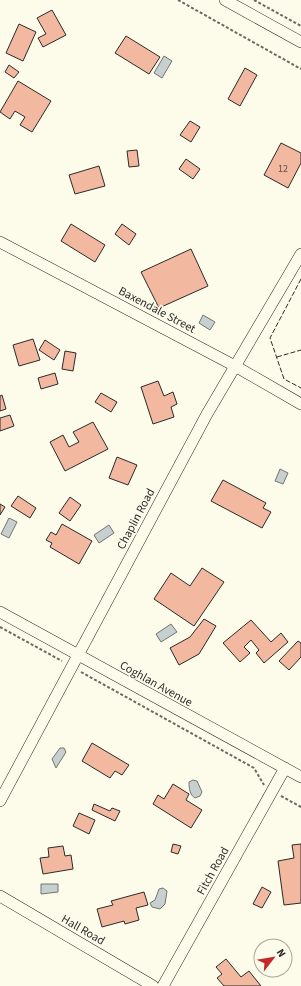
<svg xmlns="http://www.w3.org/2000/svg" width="301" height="986" font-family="'Source Sans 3',sans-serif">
	<rect width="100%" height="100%" fill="#fdfbea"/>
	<path fill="#c7d0d0" stroke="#74746e" d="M164 56 172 61 162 78 154 73Z
		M203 315 215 322 210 330 199 323Z
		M280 469 288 473 283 484 275 481Z
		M9 518 17 522 9 538 1 534Z
		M109 525 114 533 99 543 94 535Z
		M171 624 177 632 161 642 156 634Z
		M60 748H64L66 752 56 768 52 759Z
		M193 780 197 781 202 792 200 796 195 798C190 795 189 789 189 782Z
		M41 884H58V892L41 894Z
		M163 888 167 891 165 904 160 909 152 907 150 903 155 900 159 889Z"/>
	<path fill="#f2b8a0" stroke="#2b2b2b" d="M52 10 66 35 43 47 38 38 46 34 37 18Z
		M19 24 36 32 23 61 6 53Z
		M126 36 160 57 149 74 115 53Z
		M9 65 19 72 14 78 5 72Z
		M245 68 257 75 240 106 228 99Z
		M18 81 51 101 32 132 20 125 25 117 15 111 10 119 0 112Z
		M190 121 200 127 191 142 180 135Z
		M281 143 301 153V163L288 188 264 175Z
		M137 150 139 166 129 167 127 151Z
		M186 159 200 169 193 179 179 169Z
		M99 166 105 186 75 194 69 175Z
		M71 224 105 245 95 262 61 241Z
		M122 224 136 234 129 245 115 234Z
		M191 249 208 286 159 308 141 272Z
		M33 339 40 360 19 366 13 345Z
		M45 340 60 350 54 360 39 350Z
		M65 351 76 353 73 371 62 369Z
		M55 373 58 384 41 389 38 378Z
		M158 381 164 396 173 392 177 404 171 407 174 417 153 424 141 387Z
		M101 393 117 402 111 412 95 402Z
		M2 395 6 409 0 411V396Z
		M10 415 14 426 0 431V418Z
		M93 422 108 449 65 471 50 442 63 435 69 447 79 442 73 432Z
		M117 457 137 465 128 485 109 478Z
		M223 480 266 503 263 508 271 512 262 528 211 501Z
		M18 496 36 508 30 518 11 506Z
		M70 497 81 505 70 521 59 513Z
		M0 504 5 507 0 515Z
		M62 524 92 541 79 564 50 547 52 543 46 540 51 532 56 535Z
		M202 568 224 582 194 626 154 599 171 573 190 586Z
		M204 619 216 626 199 654 179 665 170 648 190 637Z
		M251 620 271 642 281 633 288 642 264 663 256 653 259 650 251 640 244 647 250 653 240 662 223 643Z
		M298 641 301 643V657L289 670 279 661Z
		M92 743 129 765 122 775 115 771 110 778 82 761Z
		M173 784 189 794 186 800 202 810 191 828 153 804 158 795 164 799Z
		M94 804 110 811 112 808 120 811 115 821 92 810Z
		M79 813 95 820 89 834 73 826Z
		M173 844 181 846 178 854 171 852Z
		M301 844V903L284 905 278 861 294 858 292 845Z
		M63 846 65 856 71 855 73 869 43 874 40 858 49 857 48 848Z
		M262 887 271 892 262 908 253 904Z
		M144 892 148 905 136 908 139 920 125 924 124 921 102 927 97 909 113 905 111 901Z
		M226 959 241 977 249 971 261 986H224L217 978 222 974 216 967Z"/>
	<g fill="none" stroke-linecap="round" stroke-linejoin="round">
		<g stroke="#2b2b2b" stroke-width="12">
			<path id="street" d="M225 0 301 42
				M0 242 235 366 301 404
				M0 612 301 777
				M0 801 207 414 301 254
				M0 896 153 986
				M163 986 285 768"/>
		</g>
		<path stroke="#6a6964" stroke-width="2" stroke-dasharray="3 2" stroke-linecap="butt" d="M178 0 301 69
			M254 0 301 26
			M0 627 62 661
			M81 672 254 768 264 785
			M281 796 301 807"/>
		<use href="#street" stroke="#fdfbea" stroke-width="11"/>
		<path stroke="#2b2b2b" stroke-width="1" stroke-dasharray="5 2" stroke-linecap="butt" d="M301 279 270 338 284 379 301 388
			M277 357 301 350"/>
	</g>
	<g text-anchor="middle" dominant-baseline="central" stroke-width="3" stroke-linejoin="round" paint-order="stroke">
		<g font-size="10" fill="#5d4e48">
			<text x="283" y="169">12</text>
		</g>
		<g font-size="12" fill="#2b2b2b" stroke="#fdfbea">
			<text transform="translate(157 310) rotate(28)">Baxendale Street</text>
			<text transform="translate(136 519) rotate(-62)">Chaplin Road</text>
			<text transform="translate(156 684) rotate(29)">Coghlan Avenue</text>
			<text transform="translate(213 871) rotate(-61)">Fitch Road</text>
			<text transform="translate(83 930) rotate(30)">Hall Road</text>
		</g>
	</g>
	<g transform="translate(273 958) rotate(59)"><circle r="19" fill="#fdfbea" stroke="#a9a89e"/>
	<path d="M0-3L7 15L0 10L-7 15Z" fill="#c62828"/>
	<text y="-6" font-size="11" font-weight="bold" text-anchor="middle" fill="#2b2b2b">N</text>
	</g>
</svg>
